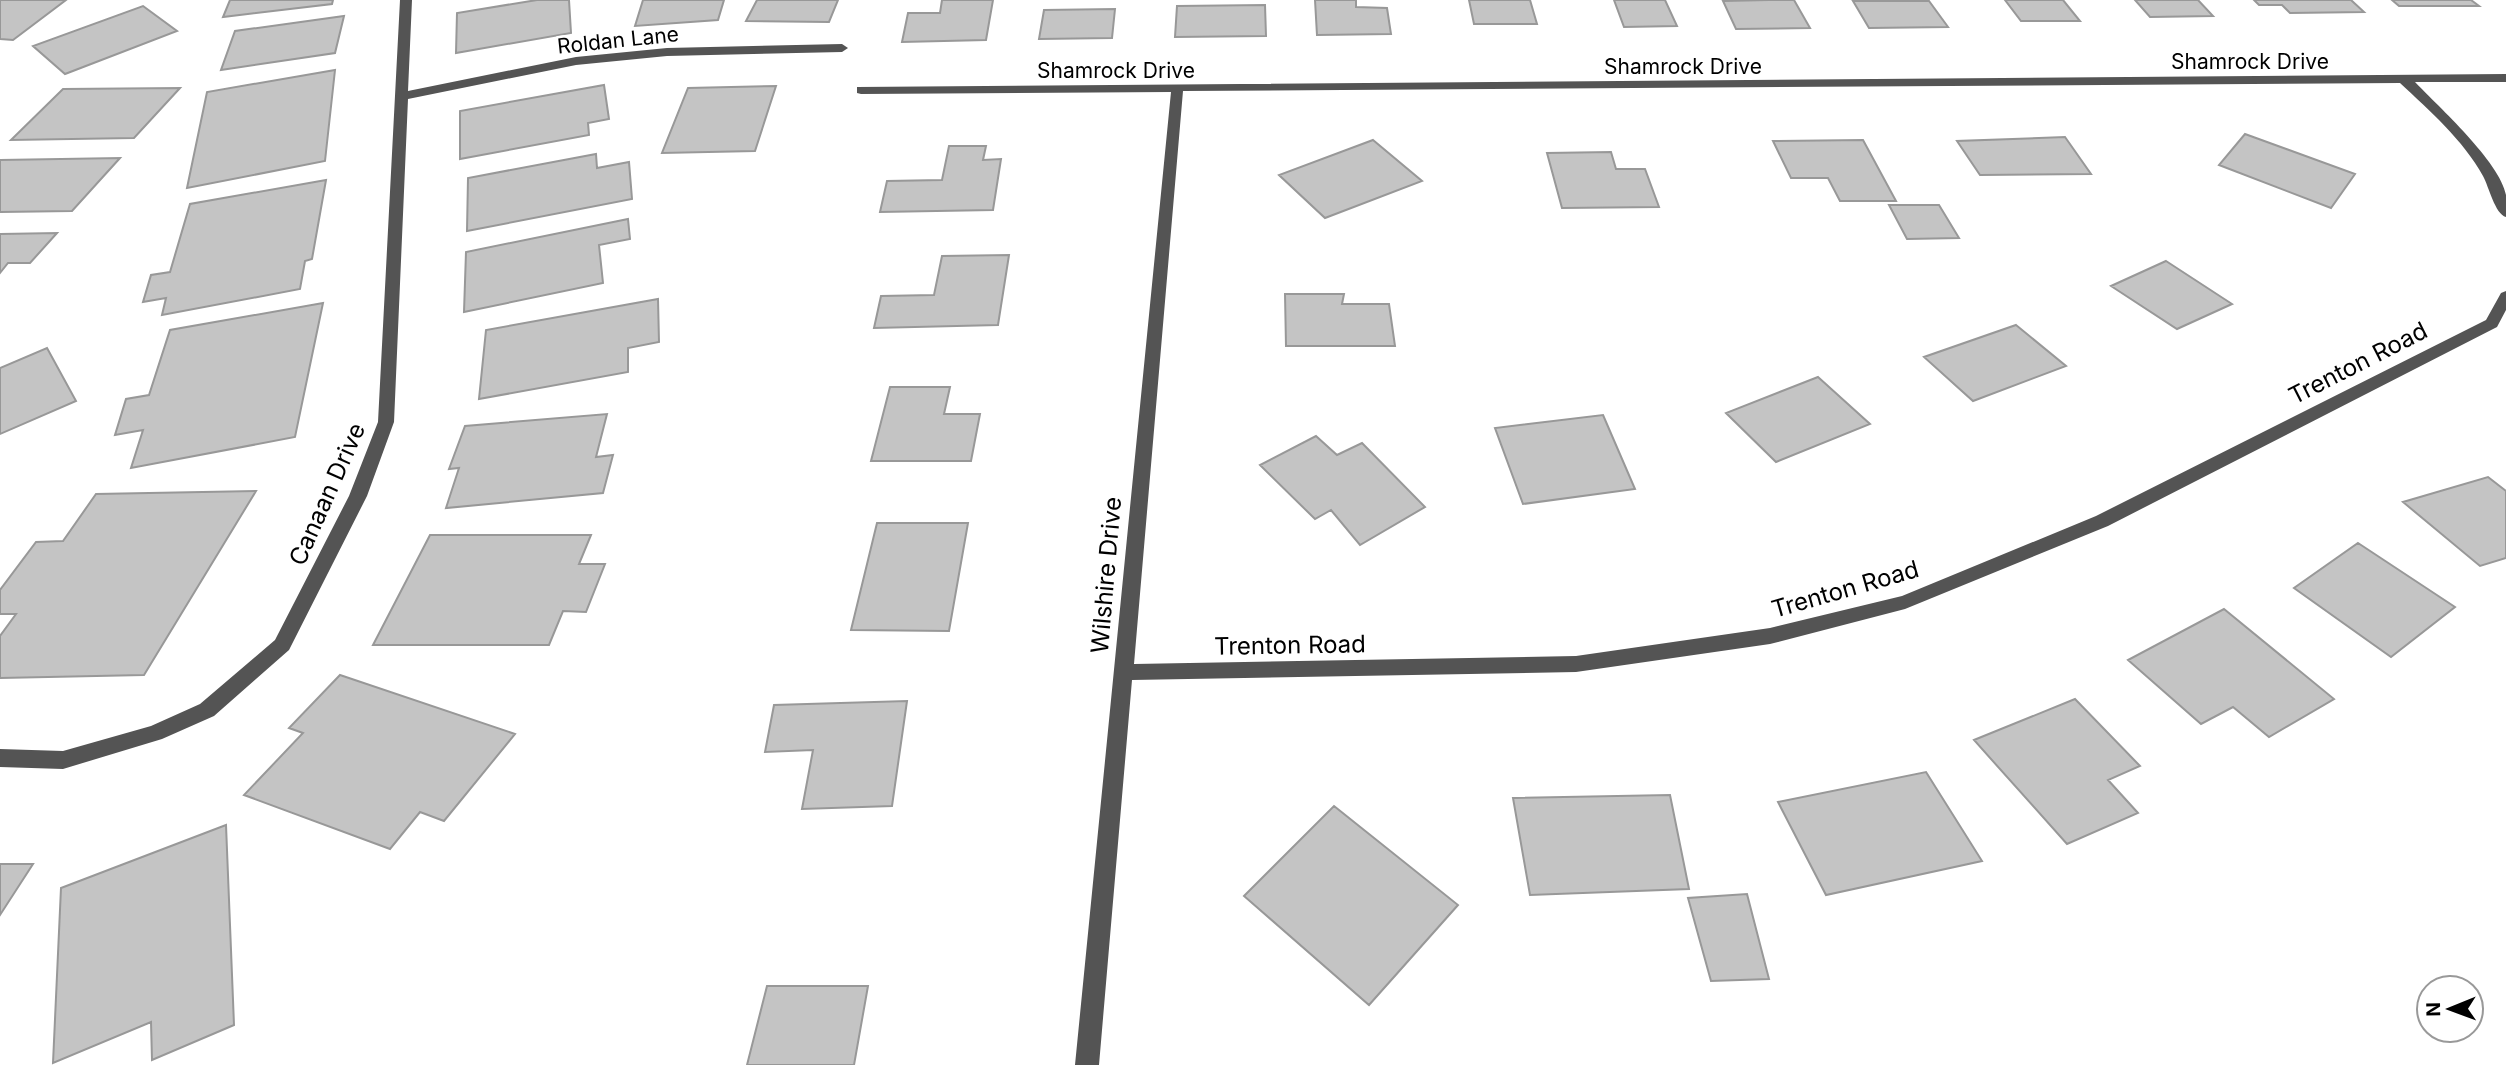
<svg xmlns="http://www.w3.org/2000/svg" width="2506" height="1065" font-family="Inter,sans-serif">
	<rect width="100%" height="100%" fill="#fff"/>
	<path fill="#c4c4c4" stroke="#989898" stroke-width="2" d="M0 0H66L13 40 0 39Z
		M230 0H333L332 4 223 17Z
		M537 0H569L571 33 456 53 457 13Z
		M643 0H724L718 20 635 26Z
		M757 0H838L829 22 746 21Z
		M942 0H993L986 40 902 42 908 13H940Z
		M1315 0H1356V7L1387 8 1391 34 1317 35Z
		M1469 0H1530L1537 24H1474Z
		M1614 0H1665L1677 26 1624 27Z
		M1769 0H1794L1810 28 1736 29 1723 1Z
		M2005 0H2063L2080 21H2021Z
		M2135 0H2198L2213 16 2150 17Z
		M2254 0H2351L2364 12 2290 13 2282 5H2259Z
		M2392 0H2471L2479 6H2399Z
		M1853 1H1929L1948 27 1869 28Z
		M1265 5 1266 36 1175 37 1177 6Z
		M143 6 177 31 65 74 33 46Z
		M1115 9 1112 38 1039 39 1044 10Z
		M344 16 335 53 221 70 235 31Z
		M335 70 325 161 187 188 207 92Z
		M604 85 609 119 588 123 589 135 460 159V111Z
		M776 86 755 151 662 153 688 88Z
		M180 88 134 138 11 140 63 89Z
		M2245 134 2355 174 2331 208 2219 165Z
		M2065 137 2091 174 1980 175 1957 141Z
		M1373 140 1422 181 1325 218 1279 175Z
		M1863 140 1896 201H1840L1828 178H1791L1773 141Z
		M949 146H986L983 160 1001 159 993 210 880 212 887 181 942 180Z
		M1611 152 1616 169H1645L1659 207 1562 208 1547 153Z
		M596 154 597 168 629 162 632 199 467 231 468 178Z
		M120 158 72 211 0 212V160Z
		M326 180 312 259 305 261 300 289 162 315 166 298 143 302 151 275 170 272 190 204Z
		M1889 205H1939L1959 238 1907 239Z
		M628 219 630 239 599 245 603 283 464 312 466 252Z
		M57 233 30 263H8L0 273V234Z
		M1009 255 998 325 874 328 881 296 934 295 942 256Z
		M2166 261 2232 304 2177 329 2111 286Z
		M1285 294H1344L1342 304H1389L1395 346H1286Z
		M658 299 659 342 628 348V372L479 399 486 330Z
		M323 303 295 437 131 468 143 430 115 435 126 399 149 395 170 330Z
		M2016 325 2066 366 1973 401 1924 357Z
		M47 348 76 401 0 434V368Z
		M1818 377 1870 424 1776 462 1726 413Z
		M890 387H950L944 414H980L971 461H871Z
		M607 414 596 457 613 455 603 493 446 508 459 468 449 469 465 426Z
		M1603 415 1635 489 1523 504 1495 428Z
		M1316 436 1337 455 1362 443 1425 507 1360 545 1331 510 1315 519 1260 465Z
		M2488 477 2506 491V558L2480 566 2403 502Z
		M256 491 144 675 0 678V636L16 614H0V590L36 542 63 541 96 494Z
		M877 523H968L949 631 851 630Z
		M430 535H591L579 564H605L586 612 563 611 549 645H373Z
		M2358 543 2455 607 2391 657 2294 588Z
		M2224 609 2334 699 2269 737 2233 707 2201 724 2128 660Z
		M340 675 515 734 444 821 420 812 390 849 244 795 303 733 289 728Z
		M2075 699 2140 766 2108 780 2138 813 2067 844 1974 740Z
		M907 701 892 806 802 809 813 750 765 752 774 705Z
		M1926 772 1982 861 1826 895 1778 802Z
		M1670 795 1689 889 1530 895 1513 798Z
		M1334 806 1458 905 1369 1005 1244 896Z
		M226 825 234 1025 152 1060 151 1022 53 1063 61 888Z
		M0 864H33L0 915Z
		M1747 894 1769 979 1711 981 1688 898Z
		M767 986H868L854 1065H747Z"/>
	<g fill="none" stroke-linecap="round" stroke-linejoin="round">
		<path fill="#545454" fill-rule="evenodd" d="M400 0H412L408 91 576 57 667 48 842 44 848 48 842 52 667 56 576 65 408 99 394 422 367 496 289 650 214 716 162 739 63 769 0 767V749L63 751 151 726 200 704 275 640 349 496 378 422Z
			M2506 74V82H2415C2439 107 2500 162 2506 195 2506 202 2506 210 2506 217 2495 214 2489 187 2483 176 2463 140 2430 111 2400 83L1183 91 1134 664 1576 656 1770 628 1902 596 2096 516 2486 320 2501 293 2506 291V310L2497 327 2108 526 1905 609 1770 644 1576 672 1132 680 1099 1065H1075L1171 92 861 94 857 93V87Z"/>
	</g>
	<g text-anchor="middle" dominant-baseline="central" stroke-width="5" stroke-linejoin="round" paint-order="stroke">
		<g font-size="21" fill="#000" stroke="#fff">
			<text transform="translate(618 40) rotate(-6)">Roldan Lane</text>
			<text x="2250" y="61">Shamrock Drive</text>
			<text x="1683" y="66">Shamrock Drive</text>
			<text x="1116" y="70">Shamrock Drive</text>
		</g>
		<g font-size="24" fill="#000" stroke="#fff">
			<text transform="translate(2358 363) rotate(-27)">Trenton Road</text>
			<text transform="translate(327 494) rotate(-66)">Canaan Drive</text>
			<text transform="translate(1106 575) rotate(-85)">Wilshire Drive</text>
			<text transform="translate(1845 589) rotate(-16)">Trenton Road</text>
			<text transform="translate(1290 645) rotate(-1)">Trenton Road</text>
		</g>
	</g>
	<g transform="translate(2450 1009) rotate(269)"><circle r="33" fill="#ffffff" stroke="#999999" stroke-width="2"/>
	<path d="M0-5L12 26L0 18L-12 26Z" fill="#000000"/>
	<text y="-10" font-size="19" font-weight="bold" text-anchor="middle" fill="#000000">N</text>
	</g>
</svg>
